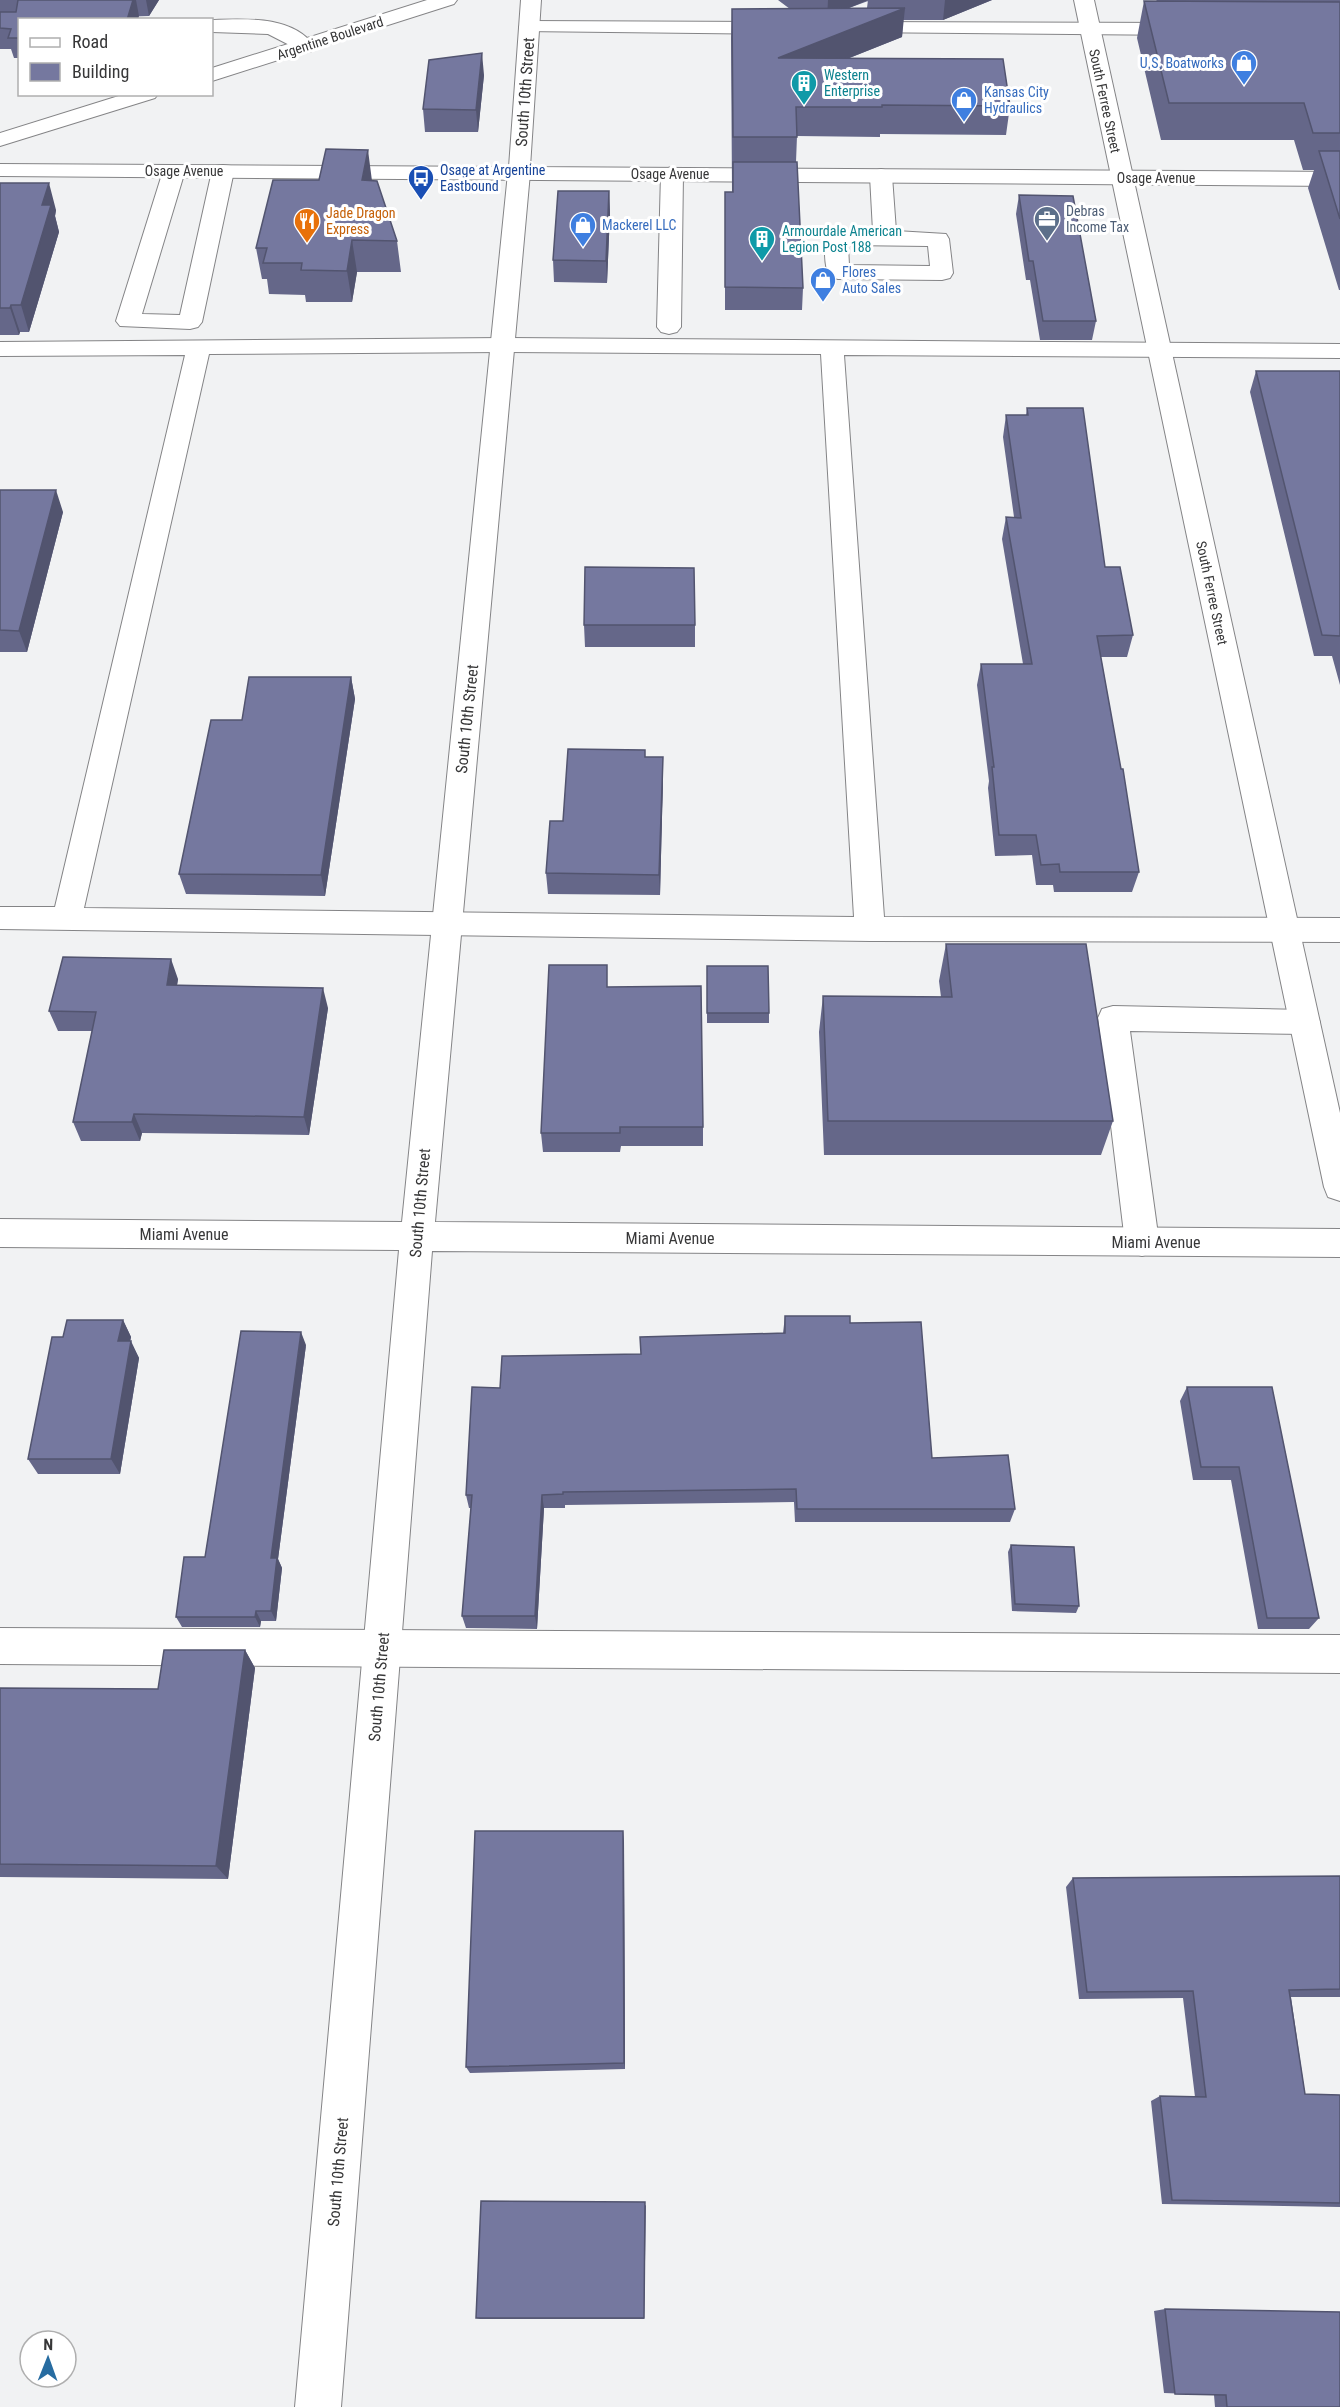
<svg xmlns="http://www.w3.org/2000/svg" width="1340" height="2407" font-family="'Roboto Condensed',sans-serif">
	<rect width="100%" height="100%" fill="#f1f2f3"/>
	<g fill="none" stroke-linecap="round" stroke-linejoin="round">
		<g stroke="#848486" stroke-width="2">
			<path id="lane" d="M212 20C246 19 293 15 315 47L312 51 305 53 268 34 212 32Z
				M529 21 776 22 783 24 786 28 783 32 776 34 522 31 519 27 522 23Z
				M858 22 1184 23 1191 25 1194 29 1191 33 1184 35 851 32 848 28 851 24Z
				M174 165 182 166 185 171 142 314 180 315 212 171 215 166 223 165 231 166 234 171 202 322 198 327 190 329 120 326 116 321 163 171 166 166Z
				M672 167 680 169 683 174 681 327 677 332 669 334 661 332 657 327 661 174 664 169Z
				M881 169 889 171 892 176 896 231 946 234 949 239 953 273 950 278 942 280 838 279 830 277C824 268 823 242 829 233L873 231 870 176 873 171ZM848 245 928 246 930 266 849 265Z
				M504 338 1340 344V358L844 355 884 917 1340 918V942L870 941 0 929V907H55L185 355 0 356V342ZM504 352 821 354 854 917 84 908 209 354Z
				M1113 1006 1304 1010 1315 1013 1320 1022 1315 1031 1304 1034 1130 1031 1159 1242 1154 1252 1142 1256 1130 1252 1125 1242 1098 1018 1102 1009Z
				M0 1628 1340 1635V1673L0 1664Z"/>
		</g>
		<g stroke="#848486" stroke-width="2">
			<path id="street" d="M1074 0H1094L1340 1113V1201L1328 1197 1324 1187Z
				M519 167 527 168 530 173 435 1222 1340 1229V1257L432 1251 341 2407H295L399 1250 0 1247V1219L402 1222 508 173 511 168Z"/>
		</g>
		<g stroke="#848486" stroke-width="2">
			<path id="secondary" d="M427 0H457L454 4 212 81V68Z
				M521 0H541L530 167 1340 172V186L0 176V164L509 167Z
				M125 94H158L155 98 0 146V133Z"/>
		</g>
		<use href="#lane" fill="#fff" fill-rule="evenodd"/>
		<use href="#street" fill="#fff" fill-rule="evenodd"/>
		<use href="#secondary" fill="#fff" fill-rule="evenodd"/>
	</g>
	<path fill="#656789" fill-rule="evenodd" d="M0 0H159L149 16 20 20V58H14L11 49H0Z
		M778 0H992L943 20H903L902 37 847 59 1010 106 1006 135 880 134V137L797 136 796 162 803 288 802 310H725V192H732L731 38 732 9H790ZM868 0 867 8H849L868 1Z
		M1156 0H1340V290H1339L1308 188 1314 170H1303L1294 140H1161L1137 38 1144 1H1157Z
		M484 75 478 132H425L423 109Z
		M372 180 397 241 401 272H357L352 302H306L305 295 269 294 267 279H262L256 248Z
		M0 183 56 210 55 216 59 232 29 332H20L19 335H0Z
		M609 191 610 213 607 283 554 282 553 260Z
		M1019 195 1096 321 1092 340H1040L1030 280H1026L1016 214Z
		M1256 371H1340V685L1332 656H1314L1250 392Z
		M1027 408 1105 567 1133 635 1127 657H1101L1139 872 1132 892H1054L1053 885H1036L1032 855 995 856 988 788 989 781 977 685 981 664H1023L1002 539 1006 517H1014L1003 437 1006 415H1026Z
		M0 490 63 512 27 652H0Z
		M584 625H695V647H585Z
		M351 677 355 699 325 896 186 894 179 874Z
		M645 757 663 778 660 895 548 894 546 873 563 821Z
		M946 944 1113 1121 1101 1155H824L819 1032 823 996 941 997 939 981Z
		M707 966 769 1013V1023H707Z
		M178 979 177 985 328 1008 309 1135 142 1133 140 1141H81L73 1122 92 1031H58L49 1011Z
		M608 987 703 1127V1146H621L620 1152H543L541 1133Z
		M785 1316 850 1323 932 1458 1015 1509 1010 1522H795L794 1502 565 1505V1508H544L537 1629 466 1628 462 1616 471 1508H469L466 1495 500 1388 641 1354 783 1333Z
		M123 1320 131 1337 130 1341 139 1358 120 1474H38L28 1459 63 1337Z
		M306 1345 278 1559 282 1568 276 1621H261L260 1627H182L176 1617 205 1557Z
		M1187 1387H1272L1319 1618 1309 1629H1258L1231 1480H1193L1180 1401Z
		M1011 1545 1079 1606 1076 1613 1012 1611 1008 1552Z
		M245 1650 255 1668 228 1879 0 1877V1688L158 1689Z
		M624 1841 625 2069 470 2073 466 2067Z
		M1340 1876V1997H1291L1305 2094 1340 2095V2207L1162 2204 1151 2101 1160 2096 1195 2097 1183 1998 1079 1999 1066 1887 1073 1878Z
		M646 2205 644 2319H480L476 2318Z
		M1165 2309 1340 2407H1215L1214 2395 1164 2393 1154 2311Z"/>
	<path fill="#52546f" d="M133 0H136L139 16 138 20H127Z
		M146 0H159L149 16Z
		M828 0H868L830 16 827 20Z
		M945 0H992L943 20Z
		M905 8 902 37 776 87 778 58Z
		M482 53 484 75 478 132 476 110Z
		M368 150 372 181 362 180Z
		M49 183 56 210 55 216 59 232 29 332 21 305 42 205Z
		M609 191 610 213 607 283 606 261Z
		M352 240 357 272 352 302 347 271Z
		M11 305 20 332 19 335 10 308Z
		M56 490 63 512 27 652 19 631Z
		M351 677 355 699 325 896 321 875Z
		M663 757V778L660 895 659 875Z
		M171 959 178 979 174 1005 167 985Z
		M323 988 328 1008 309 1135 304 1117Z
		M134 1114 142 1133 140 1141 132 1122Z
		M123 1320 131 1337 127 1358 118 1341Z
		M301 1332 306 1345 278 1559 282 1568 276 1621 271 1611V1558Z
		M131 1341 139 1358 120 1474 111 1459Z
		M542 1495 544 1508 537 1629 535 1616Z
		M256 1611 261 1621 260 1627 255 1617Z
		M245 1650 255 1668 228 1879 216 1866Z
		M623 1831 624 1841 625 2069 624 2063Z"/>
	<path fill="#75789f" stroke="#52546f" stroke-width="1.5" d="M18 0H133L127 20H20V38H8L11 29 0 28V12H16Z
		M1144 1 1340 2V133H1313L1304 103H1169Z
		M905 8 778 58 1003 59 1010 106 882 105V107H796L797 137H733L732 9Z
		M482 53 476 110 423 109 429 60Z
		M326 149 368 150 362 180 377 181 397 241 352 240 347 271 301 270 302 263H263L267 248H256L273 180H319Z
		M1319 151H1340V219Z
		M733 162H797L803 288 725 287V192H733Z
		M0 183H49L42 205H51L21 305H11L10 308H0Z
		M558 191H609L606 261 553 260Z
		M1019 195 1073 196 1096 321H1043L1033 261H1029Z
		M1256 371H1340V636L1322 635Z
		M1027 408H1083L1105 567H1120L1133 635 1097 636 1121 769H1123L1139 872H1060L1059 864 1041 865 1036 835H999L992 767H994L981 664H1032L1006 517 1021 518 1006 415H1028Z
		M0 490H56L19 631 0 630Z
		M585 567 694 568 695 625H584Z
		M249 677H351L321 875 179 874 211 720H242Z
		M568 749 645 750V757H663L659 875 546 873 550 821H563Z
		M946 944H1086L1113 1121H828L823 996 952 997Z
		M63 957 171 959 167 985 323 988 304 1117 134 1114 132 1122H73L96 1012 49 1011Z
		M549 965H607V987L701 986 703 1127H620V1133H541Z
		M707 966H768L769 1013H707Z
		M785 1316H850V1323L921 1322 932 1458 1008 1455 1015 1509H797L796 1489 563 1492V1494L542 1495 535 1616H462L472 1495H466L472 1387 500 1388 502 1356 641 1354 640 1337 785 1333Z
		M67 1320H123L118 1341H131L111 1459H28L52 1337H63Z
		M241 1331 301 1332 271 1558H277L271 1611H256L255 1617H176L184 1557H205Z
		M1187 1387H1272L1319 1618H1267L1239 1467H1201Z
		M1011 1545 1074 1547 1079 1606 1015 1604Z
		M164 1650H245L216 1866 0 1864V1688L158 1689Z
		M475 1831H623L624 2063 466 2067Z
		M1340 1876V1989L1289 1990 1305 2094 1340 2095V2203L1172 2200 1160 2096 1206 2097 1193 1991 1087 1992 1073 1878Z
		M481 2201 645 2202 644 2318H476Z
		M1165 2309 1340 2312V2407H1227L1226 2395 1175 2394Z"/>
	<defs>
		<g id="shop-pin" transform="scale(1.35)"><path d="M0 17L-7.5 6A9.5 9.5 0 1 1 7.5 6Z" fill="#3f7fe0" stroke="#fff"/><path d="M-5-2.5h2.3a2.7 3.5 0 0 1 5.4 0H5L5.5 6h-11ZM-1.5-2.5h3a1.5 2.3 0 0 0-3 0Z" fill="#fff"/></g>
		<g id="building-pin" transform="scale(1.35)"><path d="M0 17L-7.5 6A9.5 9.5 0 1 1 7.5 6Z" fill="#0f9aa8" stroke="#fff"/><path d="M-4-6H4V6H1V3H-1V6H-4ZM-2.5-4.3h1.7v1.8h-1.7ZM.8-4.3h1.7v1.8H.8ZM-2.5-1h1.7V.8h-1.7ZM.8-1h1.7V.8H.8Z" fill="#fff"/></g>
		<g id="bus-pin" transform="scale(1.35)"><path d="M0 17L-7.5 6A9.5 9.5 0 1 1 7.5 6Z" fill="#1a4fb4" stroke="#fff"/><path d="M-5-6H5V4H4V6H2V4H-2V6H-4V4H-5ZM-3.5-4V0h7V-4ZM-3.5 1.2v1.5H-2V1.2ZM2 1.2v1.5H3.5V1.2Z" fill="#fff"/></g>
		<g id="office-pin" transform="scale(1.35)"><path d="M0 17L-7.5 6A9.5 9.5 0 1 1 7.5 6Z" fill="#5c6f8a" stroke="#fff"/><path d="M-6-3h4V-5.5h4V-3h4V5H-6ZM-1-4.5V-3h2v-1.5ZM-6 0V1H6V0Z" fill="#fff"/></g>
		<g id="restaurant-pin" transform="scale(1.35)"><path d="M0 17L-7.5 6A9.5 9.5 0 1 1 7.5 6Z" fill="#e8710a" stroke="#fff"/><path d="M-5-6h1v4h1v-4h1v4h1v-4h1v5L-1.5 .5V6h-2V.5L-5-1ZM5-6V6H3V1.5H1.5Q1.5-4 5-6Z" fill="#fff"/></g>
	</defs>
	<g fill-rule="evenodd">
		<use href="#shop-pin" x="1244" y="63"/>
		<use href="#building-pin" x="804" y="83"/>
		<use href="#shop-pin" x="964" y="100"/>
		<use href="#bus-pin" x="421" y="178"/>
		<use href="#office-pin" x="1047" y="219"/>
		<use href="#restaurant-pin" x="307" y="221"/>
		<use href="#shop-pin" x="583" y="225"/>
		<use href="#building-pin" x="762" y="239"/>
		<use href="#shop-pin" x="823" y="280"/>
	</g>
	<g text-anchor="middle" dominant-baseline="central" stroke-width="6" stroke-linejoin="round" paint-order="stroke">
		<g font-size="14" fill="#373738" stroke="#fff">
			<text transform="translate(330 38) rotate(-18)">Argentine Boulevard</text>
			<text transform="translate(1105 101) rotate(78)">South Ferree Street</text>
			<text x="184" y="171">Osage Avenue</text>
			<text x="670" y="174">Osage Avenue</text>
			<text x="1156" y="178">Osage Avenue</text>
			<text transform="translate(1212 593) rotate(78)">South Ferree Street</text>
		</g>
		<g font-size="14" fill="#366cbe" stroke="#fff" text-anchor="start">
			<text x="1224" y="63" text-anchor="end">U.S. Boatworks</text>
			<text x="984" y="92">Kansas City<tspan x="984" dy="16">Hydraulics</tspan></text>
			<text x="602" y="225">Mackerel LLC</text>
			<text x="842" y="272">Flores<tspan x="842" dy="16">Auto Sales</tspan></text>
		</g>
		<g font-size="14" fill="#0d838f" stroke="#fff" text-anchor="start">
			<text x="824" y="75">Western<tspan x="824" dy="16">Enterprise</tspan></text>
			<text x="782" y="231">Armourdale American<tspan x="782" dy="16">Legion Post 188</tspan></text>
		</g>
		<g font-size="14" fill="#164399" stroke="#fff" text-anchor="start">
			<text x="440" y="170">Osage at Argentine<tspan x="440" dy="16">Eastbound</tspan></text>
		</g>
		<g font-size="14" fill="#4e5e75" stroke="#fff" text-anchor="start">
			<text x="1066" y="211">Debras<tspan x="1066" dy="16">Income Tax</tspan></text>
		</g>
		<g font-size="14" fill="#c56008" stroke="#fff" text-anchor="start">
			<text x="326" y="213">Jade Dragon<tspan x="326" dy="16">Express</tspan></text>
		</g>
		<g font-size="16" fill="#373738" stroke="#fff">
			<text transform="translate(525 92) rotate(-86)">South 10th Street</text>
			<text transform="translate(467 719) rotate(-84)">South 10th Street</text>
			<text transform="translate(420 1203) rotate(-85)">South 10th Street</text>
			<text x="184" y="1234">Miami Avenue</text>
			<text x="670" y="1238">Miami Avenue</text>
			<text x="1156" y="1242">Miami Avenue</text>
			<text transform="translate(379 1687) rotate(-85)">South 10th Street</text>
			<text transform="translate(338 2172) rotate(-85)">South 10th Street</text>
		</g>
	</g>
	<rect x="18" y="18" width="195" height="78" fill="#ffffff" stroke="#afafaf" stroke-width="1.5"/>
	<rect x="30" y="38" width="30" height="9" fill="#ffffff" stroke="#afafaf" stroke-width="1.5"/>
	<text x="72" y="48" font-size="18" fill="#373738">Road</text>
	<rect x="30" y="63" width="30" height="18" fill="#75789f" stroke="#afafaf" stroke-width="1.5"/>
	<text x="72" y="78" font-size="18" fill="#373738">Building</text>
	<g transform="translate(48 2359) rotate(1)"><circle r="28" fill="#ffffff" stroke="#afafaf" stroke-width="1.5"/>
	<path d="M0-4.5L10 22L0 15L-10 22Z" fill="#276ca1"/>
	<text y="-9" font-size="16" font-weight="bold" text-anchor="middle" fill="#373738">N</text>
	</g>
</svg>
